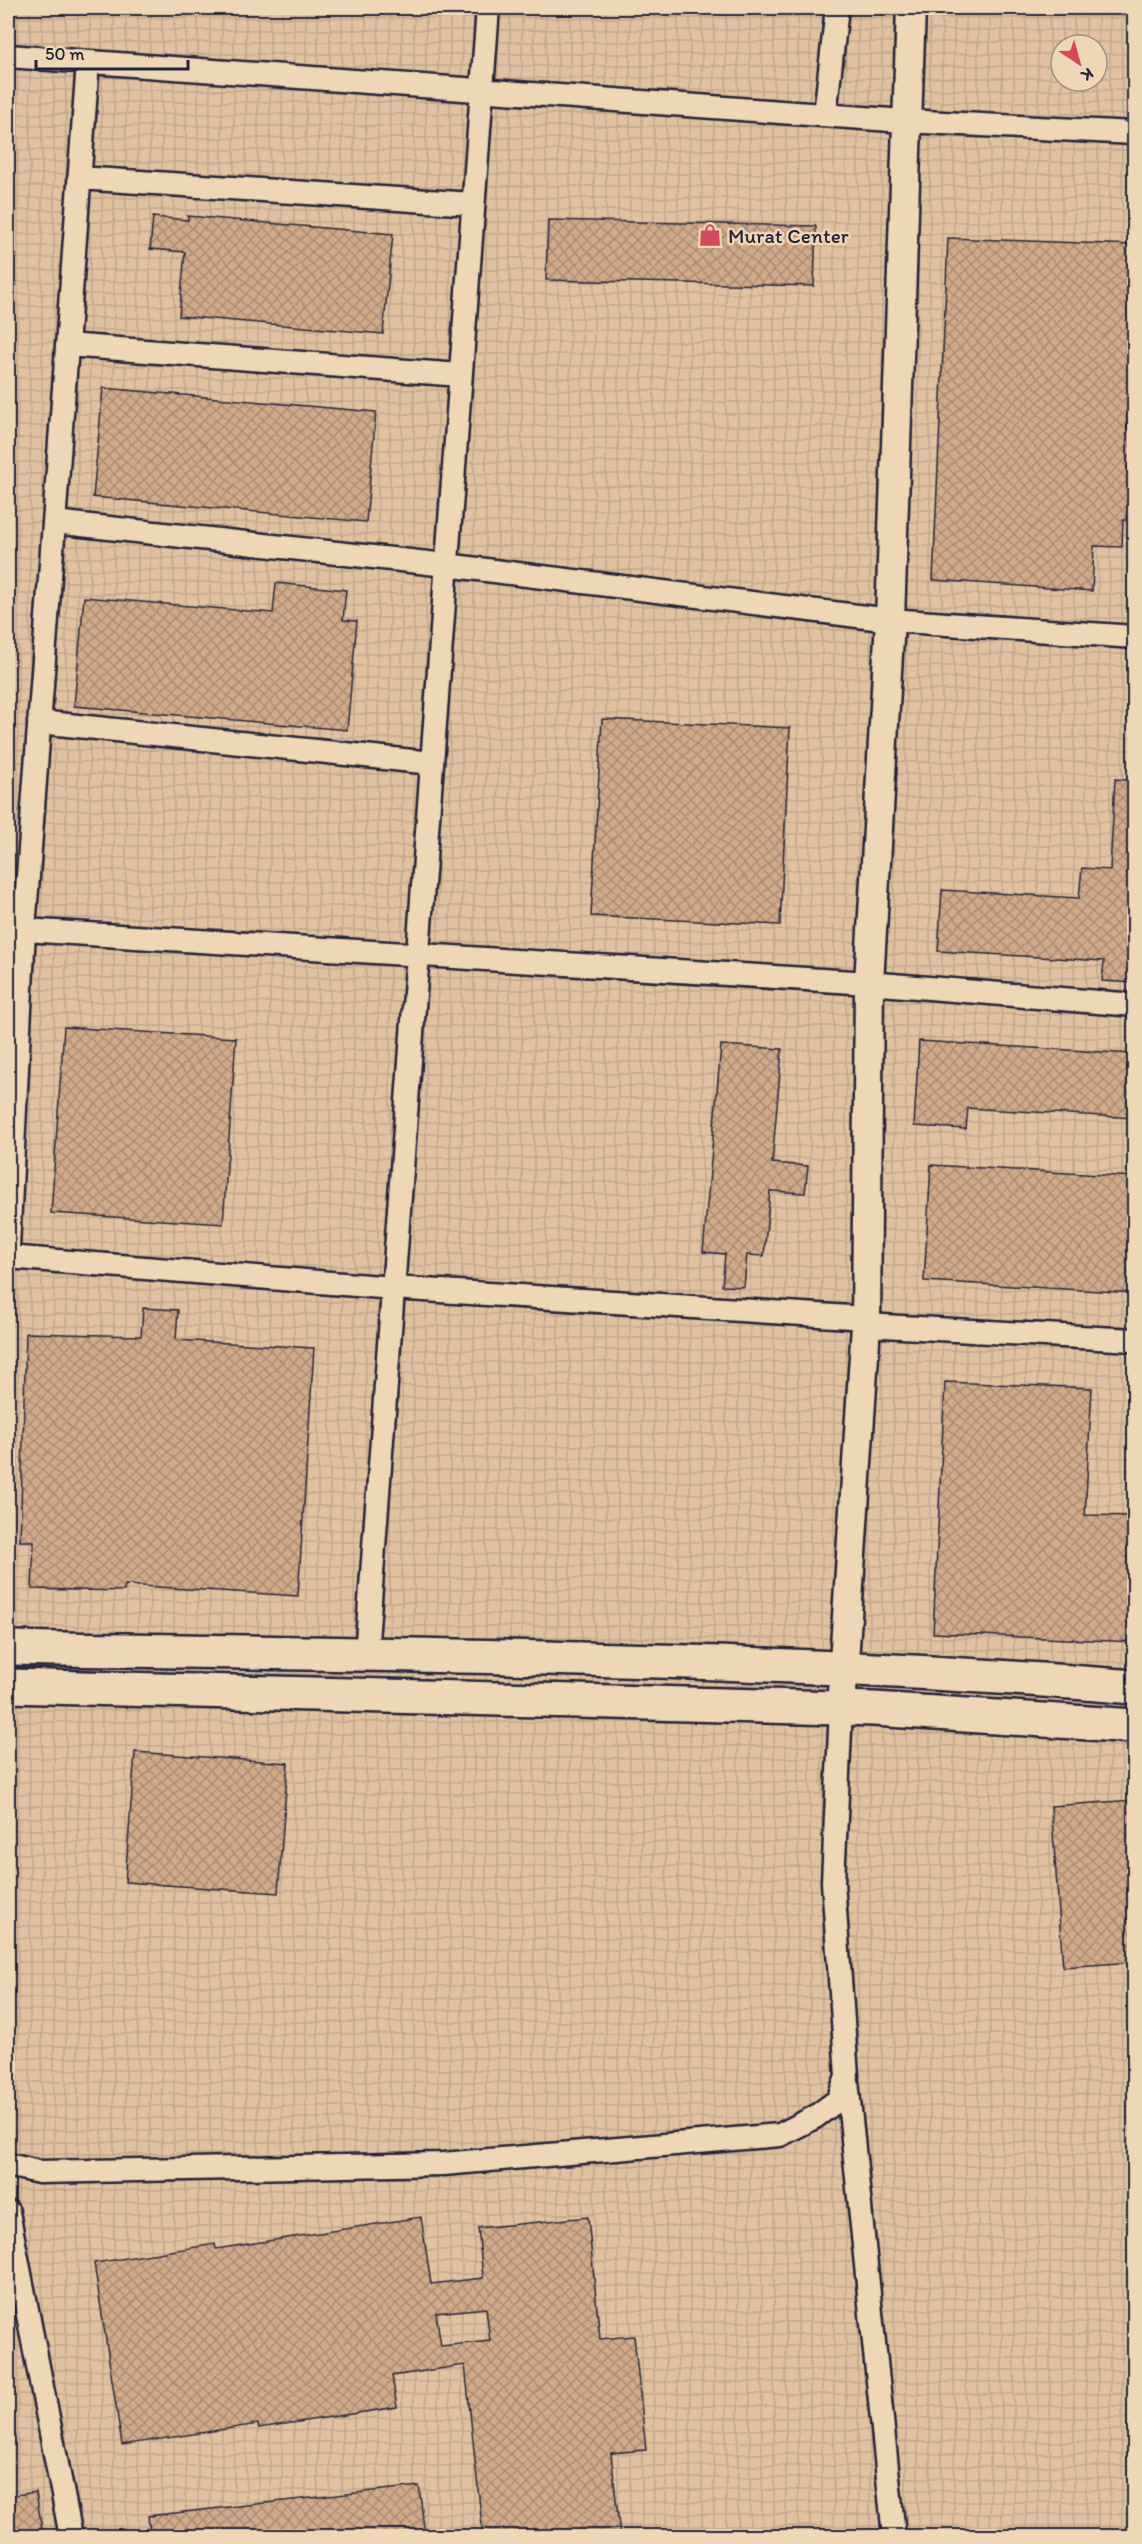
<svg xmlns="http://www.w3.org/2000/svg" width="1142" height="2544" font-family="Itim,sans-serif">
	<defs>
		<pattern id="industrial-grid" width="8" height="8" patternUnits="userSpaceOnUse" patternTransform="scale(1.5)"><rect width="8" height="8" fill="#e0c2a2"/><path d="M0 4h8M4 0v8" fill="none" stroke="#c0a68c"/></pattern>
		<pattern id="building-cross-hatch" width="8" height="8" patternUnits="userSpaceOnUse" patternTransform="scale(1.5)"><rect width="8" height="8" fill="#d0aa8b"/><path d="M0 0l8 8M0 8l8-8" fill="none" stroke="#a88a73"/></pattern>
	</defs>
	<rect width="100%" height="100%" fill="#ecd1af"/>
	<filter id="ink" filterUnits="userSpaceOnUse"><feTurbulence type="fractalNoise" baseFrequency=".0167" numOctaves="2"/><feDisplacementMap in="SourceGraphic" scale="12" xChannelSelector="R" yChannelSelector="G"/><feConvolveMatrix kernelMatrix="1 2 1 2 8 2 1 2 1" color-interpolation-filters="sRGB"/></filter>
	<g filter="url(#ink)">
		<path fill="url(#industrial-grid)" fill-rule="evenodd" d="M8 8H1134V2536H8ZM1061 45H1097V81H1061Z"/>
		<path fill="url(#building-cross-hatch)" stroke="#22223b" stroke-width="1.5" fill-rule="evenodd" d="M188 216 393 234 383 334 179 316 185 252 150 249 153 217 188 220Z
			M548 220 816 226 814 286 546 280Z
			M948 238 1134 245 1127 428 1134 429V520H1123L1122 547 1094 546 1092 591 933 580Z
			M103 388 376 412 366 522 93 497Z
			M276 583 346 590 343 620 357 621 347 730 74 706 84 597 273 613Z
			M602 719 790 728 780 925 591 916Z
			M1115 779 1134 781V983L1102 981 1104 961 938 951 942 890 1079 898 1082 868 1110 870Z
			M64 1027 236 1038 223 1224 51 1213Z
			M919 1041 1134 1054V1118L968 1108 966 1129 914 1126Z
			M721 1045 782 1049 772 1163 808 1166 805 1193 770 1191 764 1256 747 1255 744 1287 722 1286 725 1254 703 1252Z
			M931 1165 1134 1177V1293L924 1281Z
			M143 1308 178 1310 176 1340 314 1348 298 1596 125 1585 124 1591 32 1589 34 1541H20L26 1333 141 1336Z
			M945 1382 1092 1388 1085 1515 1134 1516V1642L933 1633Z
			M135 1752 288 1763 278 1893 125 1882Z
			M1134 1800V1962L1063 1967 1051 1806Z
			M421 2217 431 2284 483 2278 478 2228 588 2217 600 2339 634 2336 646 2450 611 2453 620 2536H483L465 2365 392 2376 397 2407 259 2428 258 2424 122 2445 94 2263 215 2244 216 2249ZM486 2308 490 2341 441 2346 436 2313Z
			M419 2486 425 2536H150L148 2516Z
			M36 2492 43 2536H8V2496Z"/>
		<g fill="none" stroke-linecap="round" stroke-linejoin="round">
			<g stroke="#22223b" stroke-width="27">
				<path id="minor" d="M8 56 905 121 1134 133
					M825 115 837 8
					M79 178 473 204
					M67 345 460 375
					M54 522 446 565 890 620 1134 637
					M39 722 432 763
					M24 930 869 983 1134 1005
					M8 1247 24 930 88 62
					M8 1257 393 1288 866 1318
					M866 1325 1134 1340
					M366 1655 488 8
					M847 2081 894 2536
					M8 2165 39 2172 443 2164 780 2135 815 2117 838 2100 847 2076 833 1882 841 1708
					M8 2212 71 2536"/>
			</g>
			<g stroke="#22223b" stroke-width="33">
				<path id="tertiary" d="M841 1708 866 1325 869 983 890 620 911 8"/>
			</g>
			<g stroke="#22223b" stroke-width="38">
				<path id="primary" d="M8 1648C383 1655 760 1656 1134 1687
					M8 1686 874 1709 1134 1726"/>
			</g>
			<use href="#minor" stroke="#eed7b6" stroke-width="22"/>
			<use href="#tertiary" stroke="#eed7b6" stroke-width="28"/>
			<use href="#primary" stroke="#eed7b6" stroke-width="33"/>
		</g>
	</g>
	<defs>
		<g id="shop-bare" transform="scale(1.8)"><path d="M-5-2.5h2.3a2.7 3.5 0 0 1 5.4 0H5L5.5 6h-11ZM-1.5-2.5h3a1.5 2.3 0 0 0-3 0Z" fill="#d1495b" stroke="#eed7b6" stroke-width="2.5" paint-order="stroke"/></g>
	</defs>
	<g fill-rule="evenodd">
		<use href="#shop-bare" x="710" y="235"/>
	</g>
	<g text-anchor="middle" dominant-baseline="central" stroke-width="5" stroke-linejoin="round" paint-order="stroke">
		<g font-size="21" fill="#22223b" stroke="#eed7b6" text-anchor="start">
			<text x="728" y="235">Murat Center</text>
		</g>
	</g>
	<rect width="1142" height="2544" fill="none" stroke="#eed7b6" stroke-width="30"/>
	<rect x="15" y="15" width="1112" height="2514" fill="none" stroke="#22223b" stroke-width="2" filter="url(#ink)"/>
	<g transform="translate(1079 63) rotate(144)"><circle r="28" fill="#eed7b6" stroke="#9c8f85" stroke-width="1.5"/>
	<path d="M0-4.5L10 22L0 15L-10 22Z" fill="#d1495b"/>
	<text y="-9" font-size="16" font-weight="bold" text-anchor="middle" fill="#22223b">K</text>
	</g>
	<path d="M36 60v9h152v-9" fill="none" stroke="#22223b" stroke-width="3"/>
	<text x="45" y="60" font-size="18" fill="#22223b" stroke="#eed7b6" stroke-width="4.5" paint-order="stroke">50 m</text>
</svg>
